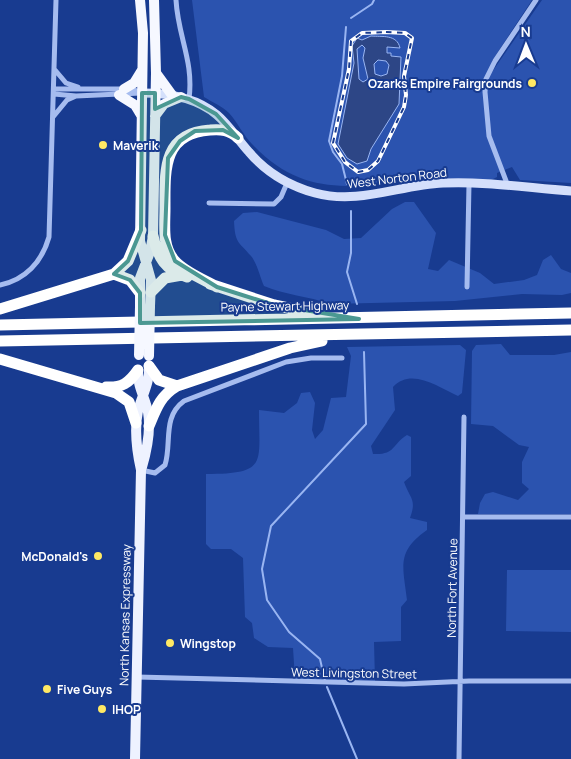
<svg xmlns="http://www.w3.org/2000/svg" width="571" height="759" font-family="Manrope,sans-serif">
	<rect width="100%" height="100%" fill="#183b90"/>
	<path fill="#2b53af" d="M192 0H532L492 61V72L542 0H571V183L520 180 512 167 497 173V177L491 180 429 178V175H426C359 188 304 200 252 144 243 135 238 123 229 113 222 106 212 102 204 97Z
		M405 202H414L436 233 428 269 438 271 449 260 480 273 494 284 524 280 537 275 543 260 551 255 561 269 571 273V293L562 295 522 294 455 301 330 304C308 296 285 295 264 286 260 277 257 263 251 256 238 241 235 243 234 221L243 213 257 212 326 230 344 239 361 238 392 209Z
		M501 344 510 355H554L571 352V514H478L480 503 485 494 493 492 518 500 529 489 522 483V462L529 447 519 445 493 426 471 424 472 351 476 345Z
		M460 345 466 350 462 393 458 396C439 388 412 367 393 387L395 410 371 446 373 454C396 455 391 445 407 435L411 437V476L404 482C410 499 417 499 410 518L427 522V530C396 552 403 566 407 600L401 607V641L374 642 375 681 295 679 293 648 268 647 254 638 252 623 245 617 243 558 231 549H211L206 544V474C268 474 259 464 259 410L284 413 297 403 301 393 310 392 315 403 312 430 315 439 323 430 331 398 346 397 351 356 347 347Z
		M507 570H571V632L506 631Z"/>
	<path fill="#2d4686" stroke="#99b5f2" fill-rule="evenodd" d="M371 36C382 37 397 34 400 48L387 47V53H391V56L401 57 399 104 371 149 367 161 357 164 347 158 338 144 354 63 352 46 357 38 362 40ZM362 45 365 48 363 58 368 79 363 82 359 79 357 49ZM378 60 386 61 389 65 387 74 381 76 375 74 374 64Z"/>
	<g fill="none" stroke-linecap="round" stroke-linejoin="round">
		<path stroke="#99b5f2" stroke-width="2" d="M351 18 372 4 374 0
			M346 27 342 76 329 141 333 152 342 164 347 184
			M351 211V253L347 272 357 304
			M325 681 320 659 289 632 267 600 262 569 271 526 366 424 364 352
			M327 687 357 759"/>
		<path stroke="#a6bcef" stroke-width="5" d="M176 0C178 37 194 61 189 99
			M55 70 66 83 78 87
			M54 89H132L142 93
			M54 94 76 96 141 93
			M53 117 67 100 76 96
			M508 186 489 136 485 92 486 79 495 61 536 0
			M209 203 274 204 281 197 287 183
			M0 285C25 280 42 262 49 237L56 0
			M467 287 469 184
			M141 470 155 473 165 465C172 443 162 417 184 401L286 362 311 358H342
			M463 517H571
			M137 677 404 684 469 681H571
			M459 759 464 417"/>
		<path stroke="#d4dffb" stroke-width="9" d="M142 93C168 93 196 97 217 115 229 125 238 140 249 152 266 172 290 186 315 193 359 205 399 185 443 183 485 181 529 188 571 191"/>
		<path stroke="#eef2ff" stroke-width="10" d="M138 370C137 386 145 397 148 412 151 430 147 450 142 467
			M135 759 141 470C137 452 134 430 138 411 142 395 150 383 149 366"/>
		<path stroke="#f6f8ff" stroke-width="10" d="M140 0 143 33 140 241 151 280 150 306
			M156 73 172 95
			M124 89 134 83 142 70
			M119 95 135 105 141 115
			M155 116 164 104 181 97
			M140 306V278L150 252 153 236 156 73 154 0"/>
		<path stroke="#fff" stroke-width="11" d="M153 236C158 258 165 270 187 277
			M114 274 130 280 140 293
			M210 284 274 305 317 314
			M217 287C203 279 184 272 174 260 162 246 165 226 165 208 165 171 162 133 210 130 221 129 230 130 238 138
			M151 292 165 278 182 275
			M0 309 114 274 128 261 141 230
			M0 325 571 313
			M0 341 571 330
			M0 359 116 393 129 402 136 423
			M149 366 159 380 177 386
			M106 387C122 388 129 383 138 370
			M149 426C156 409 160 396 177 386L290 348 322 341"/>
		<g stroke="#fff" stroke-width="4">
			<path id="rail" d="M386 32 405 33 412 38 404 76 406 95 404 107 378 161 368 170 358 172 345 162 333 143 349 69 351 41 362 33Z"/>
		</g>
		<use href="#rail" stroke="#183b90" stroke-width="2" stroke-dasharray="5.5" stroke-linecap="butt"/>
		<path stroke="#f6f8ff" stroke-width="10" d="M139 355 140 306
			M149 356 150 306"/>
	</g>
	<path fill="#4b9892" fill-opacity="0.2" stroke="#4b9892" stroke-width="4" stroke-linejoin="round" d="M142 93H155V109L181 97 189 99 216 114 238 138 223 130 195 131 180 141 168 158 165 235 175 261 217 287 274 305 359 319 140 323V293L130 280 114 274 128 261 141 230Z"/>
	<g fill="#ffe964" stroke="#183b90" stroke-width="2">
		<circle cx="532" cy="83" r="5"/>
		<circle cx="103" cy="145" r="5"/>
		<circle cx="98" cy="556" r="5"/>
		<circle cx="170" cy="643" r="5"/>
		<circle cx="47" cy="689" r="5"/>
		<circle cx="102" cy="709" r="5"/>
	</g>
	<g text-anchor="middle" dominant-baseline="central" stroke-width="4" stroke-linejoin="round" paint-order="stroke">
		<g font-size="12" font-weight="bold" fill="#fff" stroke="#183b90" text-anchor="start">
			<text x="522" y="83" text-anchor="end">Ozarks Empire Fairgrounds</text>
			<text x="113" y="145">Maverik</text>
			<text x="88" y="556" text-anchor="end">McDonald's</text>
			<text x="180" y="643">Wingstop</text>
			<text x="57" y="689">Five Guys</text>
			<text x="112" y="709">IHOP</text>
		</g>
		<g font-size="12" fill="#fff" stroke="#183b90">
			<text transform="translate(397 178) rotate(-7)">West Norton Road</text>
			<text transform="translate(285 306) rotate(-1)">Payne Stewart Highway</text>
			<text transform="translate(452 588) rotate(-89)">North Fort Avenue</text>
			<text transform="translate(125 615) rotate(-89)">North Kansas Expressway</text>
			<text transform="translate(354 673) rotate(1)">West Livingston Street</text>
		</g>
	</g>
	<g transform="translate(526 45) rotate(359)" stroke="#183b90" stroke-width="4" paint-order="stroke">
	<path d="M0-4L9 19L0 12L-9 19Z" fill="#ffffff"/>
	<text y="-8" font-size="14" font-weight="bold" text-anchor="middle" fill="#ffffff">N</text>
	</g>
</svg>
